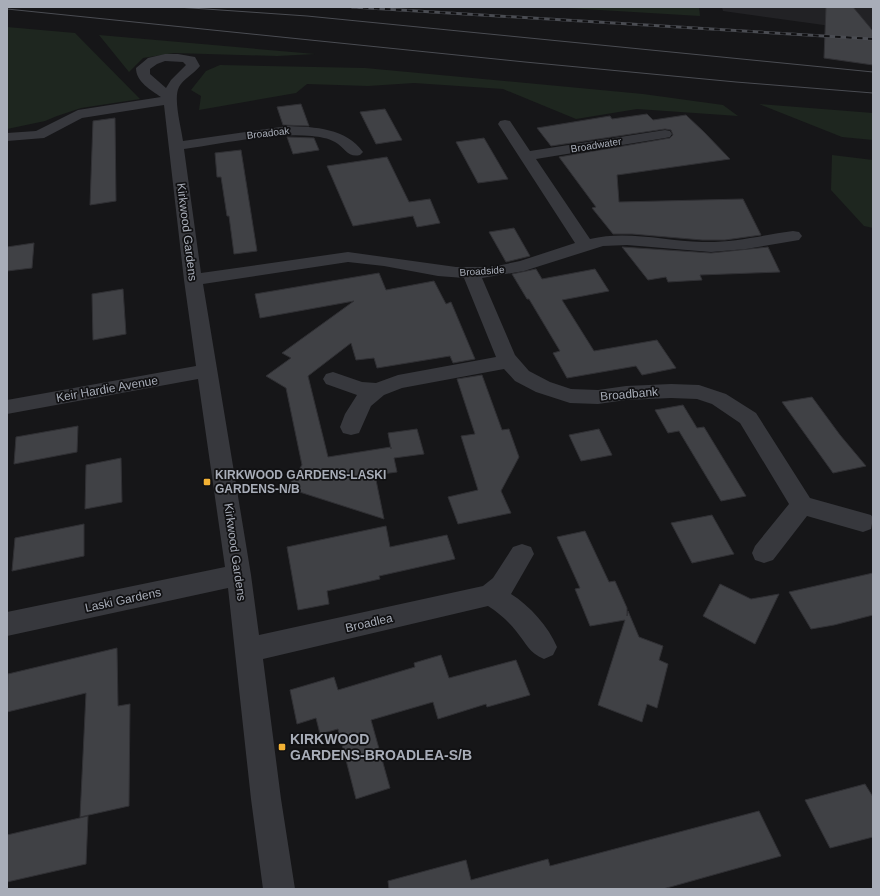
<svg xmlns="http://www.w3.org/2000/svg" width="880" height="896" font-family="Helvetica,sans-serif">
	<rect width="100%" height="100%" fill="#161618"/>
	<path fill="#222225" d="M722 7H873V28L838 27 723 11Z"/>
	<path fill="#1e261f" d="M550 7H699L700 16Z
		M7 27 75 33 140 99 81 108 57 116 45 121 7 129Z
		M99 35 315 54 277 56 174 53 143 58 129 72Z
		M220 65 365 68 643 94 723 105 738 116 637 109 576 119 503 89 414 83 368 86 307 84 296 93 199 110 201 96 191 90 206 71Z
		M759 104 873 113V140L842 137Z
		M832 155 873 160V228L864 226 831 190Z"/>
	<path fill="#404145" stroke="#303034" d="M826 7H853L873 31V65L824 58Z
		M301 104 309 126 283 125 277 107Z
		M385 109 402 140 376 144 360 112Z
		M647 114 653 120 686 115 704 132 730 159 617 175 619 202 743 199 761 235 725 240H702L632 234H613L592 208 596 207 559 157 670 138 673 135 671 130 665 129 551 146 537 128 610 116 612 119Z
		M115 118 116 201 90 205 93 121Z
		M287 137 314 138 319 150 293 154Z
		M484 138 508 179 478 183 456 142Z
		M241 150 257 251 234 254 229 216H227L221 177H217L215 153Z
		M387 157 409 202 430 199 440 223 417 227 413 216 353 226 327 166Z
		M514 228 530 256 506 262 489 232Z
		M34 243 32 268 7 271V247Z
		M622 247 711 253 768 247 780 272 700 275 702 280 668 282 666 277 648 280Z
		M536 269 542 279 595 269 609 291 562 300 594 351 657 340 676 368 642 375 636 366 567 378 553 353 560 351 529 299H527L512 274Z
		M379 273 386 290 434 281 446 304 451 302 475 359 453 363 450 356 377 368 374 358 356 360 351 343 308 376 328 457 391 447V449L388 433 417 429 424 454 394 458 397 472 375 475 384 519 287 488 302 465 286 388 266 376 291 358 282 353 354 301 260 318 255 294Z
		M123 289 126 334 93 340 92 294Z
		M482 375 502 430 509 429 519 457 501 491 511 513 458 524 448 497 478 490 461 436 475 434 457 379Z
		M812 397 840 435 866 466 833 473 782 402Z
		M683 405 697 428 704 427 746 496 721 501 679 431 668 433 655 410Z
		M78 426 77 452 14 464 16 437Z
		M599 429 612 455 581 461 569 435Z
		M121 458 122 502 85 509 86 465Z
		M712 515 734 554 692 563 671 523Z
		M84 524V556L12 571 15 538Z
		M386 526 390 547 447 535 455 559 379 576 380 579 327 591 329 604 298 610 287 547Z
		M585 531 609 582 615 581 627 608V616L628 611 639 637 663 646 659 660 668 664 657 708 647 704 642 722 598 705 625 620 590 626 575 589 580 588 557 537Z
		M873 573V615L834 625 811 629 789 592Z
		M720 584 751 599 779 594 755 644 703 616Z
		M117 648 118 706 130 704 129 806 80 817 86 693 7 712 8 674Z
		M441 655 449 678 516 660 530 695 487 707 486 704 438 719 433 702 371 720 390 788 356 799 338 729 320 734 316 718 297 724 290 690 334 677 338 690 415 667 414 663Z
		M865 784 873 797V837L830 848 805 800Z
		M759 811 781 856 663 889H389L388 881 466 860 471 880 548 859 550 866Z
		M88 816 86 864 7 882V835Z"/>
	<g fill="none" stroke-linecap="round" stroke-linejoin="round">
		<path fill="#37383d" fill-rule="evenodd" d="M165 54H178L195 57 200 66C194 74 183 79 179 87 173 98 181 127 183 141L288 126C315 127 346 128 363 152L360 155C348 158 345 148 335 142 328 138 320 137 312 136 273 132 223 144 184 149L201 273 348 252 456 267H492L520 261 575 243 498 124 500 121 505 120 510 121 530 151 665 130 670 131 672 134 670 137 665 138 536 159 590 239C627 230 665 241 702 242 733 243 763 235 793 231L799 232 802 236 799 240 746 249 711 252 627 245 603 246 524 271 482 278 515 355 529 371 550 382 571 389 598 390 626 386 671 384 699 385 726 394 756 413 810 498 871 515 873 518 871 529 863 532 807 516 773 560 764 563 755 560 752 553 755 546 789 504 740 423 712 404 697 399 671 398 626 400 598 404 570 403 536 392 515 381 504 369 402 388 384 395 371 406 359 433 351 435 343 433 340 427 345 414 357 395 326 384 323 379 326 374 333 372 362 382 376 383 398 375 496 357 464 278 438 276 384 266 348 262 203 284 251 575 259 635 483 586 493 578 513 547 522 544 531 547 534 554 511 594C530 606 548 626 557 647L553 655 544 659C529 653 526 643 516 631 508 621 499 613 488 606L263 659 281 799 295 889H263L251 799 228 588 7 636V612L225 567 198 379 7 414V400L196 366 184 280 164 105 82 118 44 138 7 141V133L36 131 78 110 161 97C151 90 136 82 136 68L148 58ZM165 61 183 62 186 65 171 80 166 88 150 74V69L157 64Z"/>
		<path stroke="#4a4c52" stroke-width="1" d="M177 7 307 16 873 72
			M7 9 525 62 736 82 873 93"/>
		<g stroke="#4a4c52" stroke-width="3">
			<path id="rail" d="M352 7 873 39"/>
		</g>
		<use href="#rail" stroke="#111113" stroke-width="2" stroke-dasharray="5.5" stroke-linecap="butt"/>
	</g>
	<g fill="#f2b134" stroke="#111113" stroke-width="1.5">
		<rect x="203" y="478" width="8" height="8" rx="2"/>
		<rect x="278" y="743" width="8" height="8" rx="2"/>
	</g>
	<g text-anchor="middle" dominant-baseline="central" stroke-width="3.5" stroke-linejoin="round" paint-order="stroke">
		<g font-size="10" fill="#a8adb8" stroke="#111113">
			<text transform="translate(268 133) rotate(-7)">Broadoak</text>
			<text transform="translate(596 145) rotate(-9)">Broadwater</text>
			<text transform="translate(482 271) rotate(-4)">Broadside</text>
		</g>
		<g font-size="12" fill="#a8adb8" stroke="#111113">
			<text transform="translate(187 232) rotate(83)">Kirkwood Gardens</text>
			<text transform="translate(107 389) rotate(-10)">Keir Hardie Avenue</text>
			<text transform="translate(629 394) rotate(-5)">Broadbank</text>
			<text transform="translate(235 552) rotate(82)">Kirkwood Gardens</text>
			<text transform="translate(123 600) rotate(-12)">Laski Gardens</text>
			<text transform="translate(369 623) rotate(-13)">Broadlea</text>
		</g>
		<g font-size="12" font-weight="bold" fill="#a8adb8" stroke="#111113" text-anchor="start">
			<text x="215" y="475">KIRKWOOD GARDENS-LASKI<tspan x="215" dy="14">GARDENS-N/B</tspan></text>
		</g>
		<g font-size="14" font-weight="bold" fill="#a8adb8" stroke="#111113" text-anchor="start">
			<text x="290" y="739">KIRKWOOD<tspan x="290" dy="16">GARDENS-BROADLEA-S/B</tspan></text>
		</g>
	</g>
	<rect width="880" height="896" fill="none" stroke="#a8adb8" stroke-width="16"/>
</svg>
